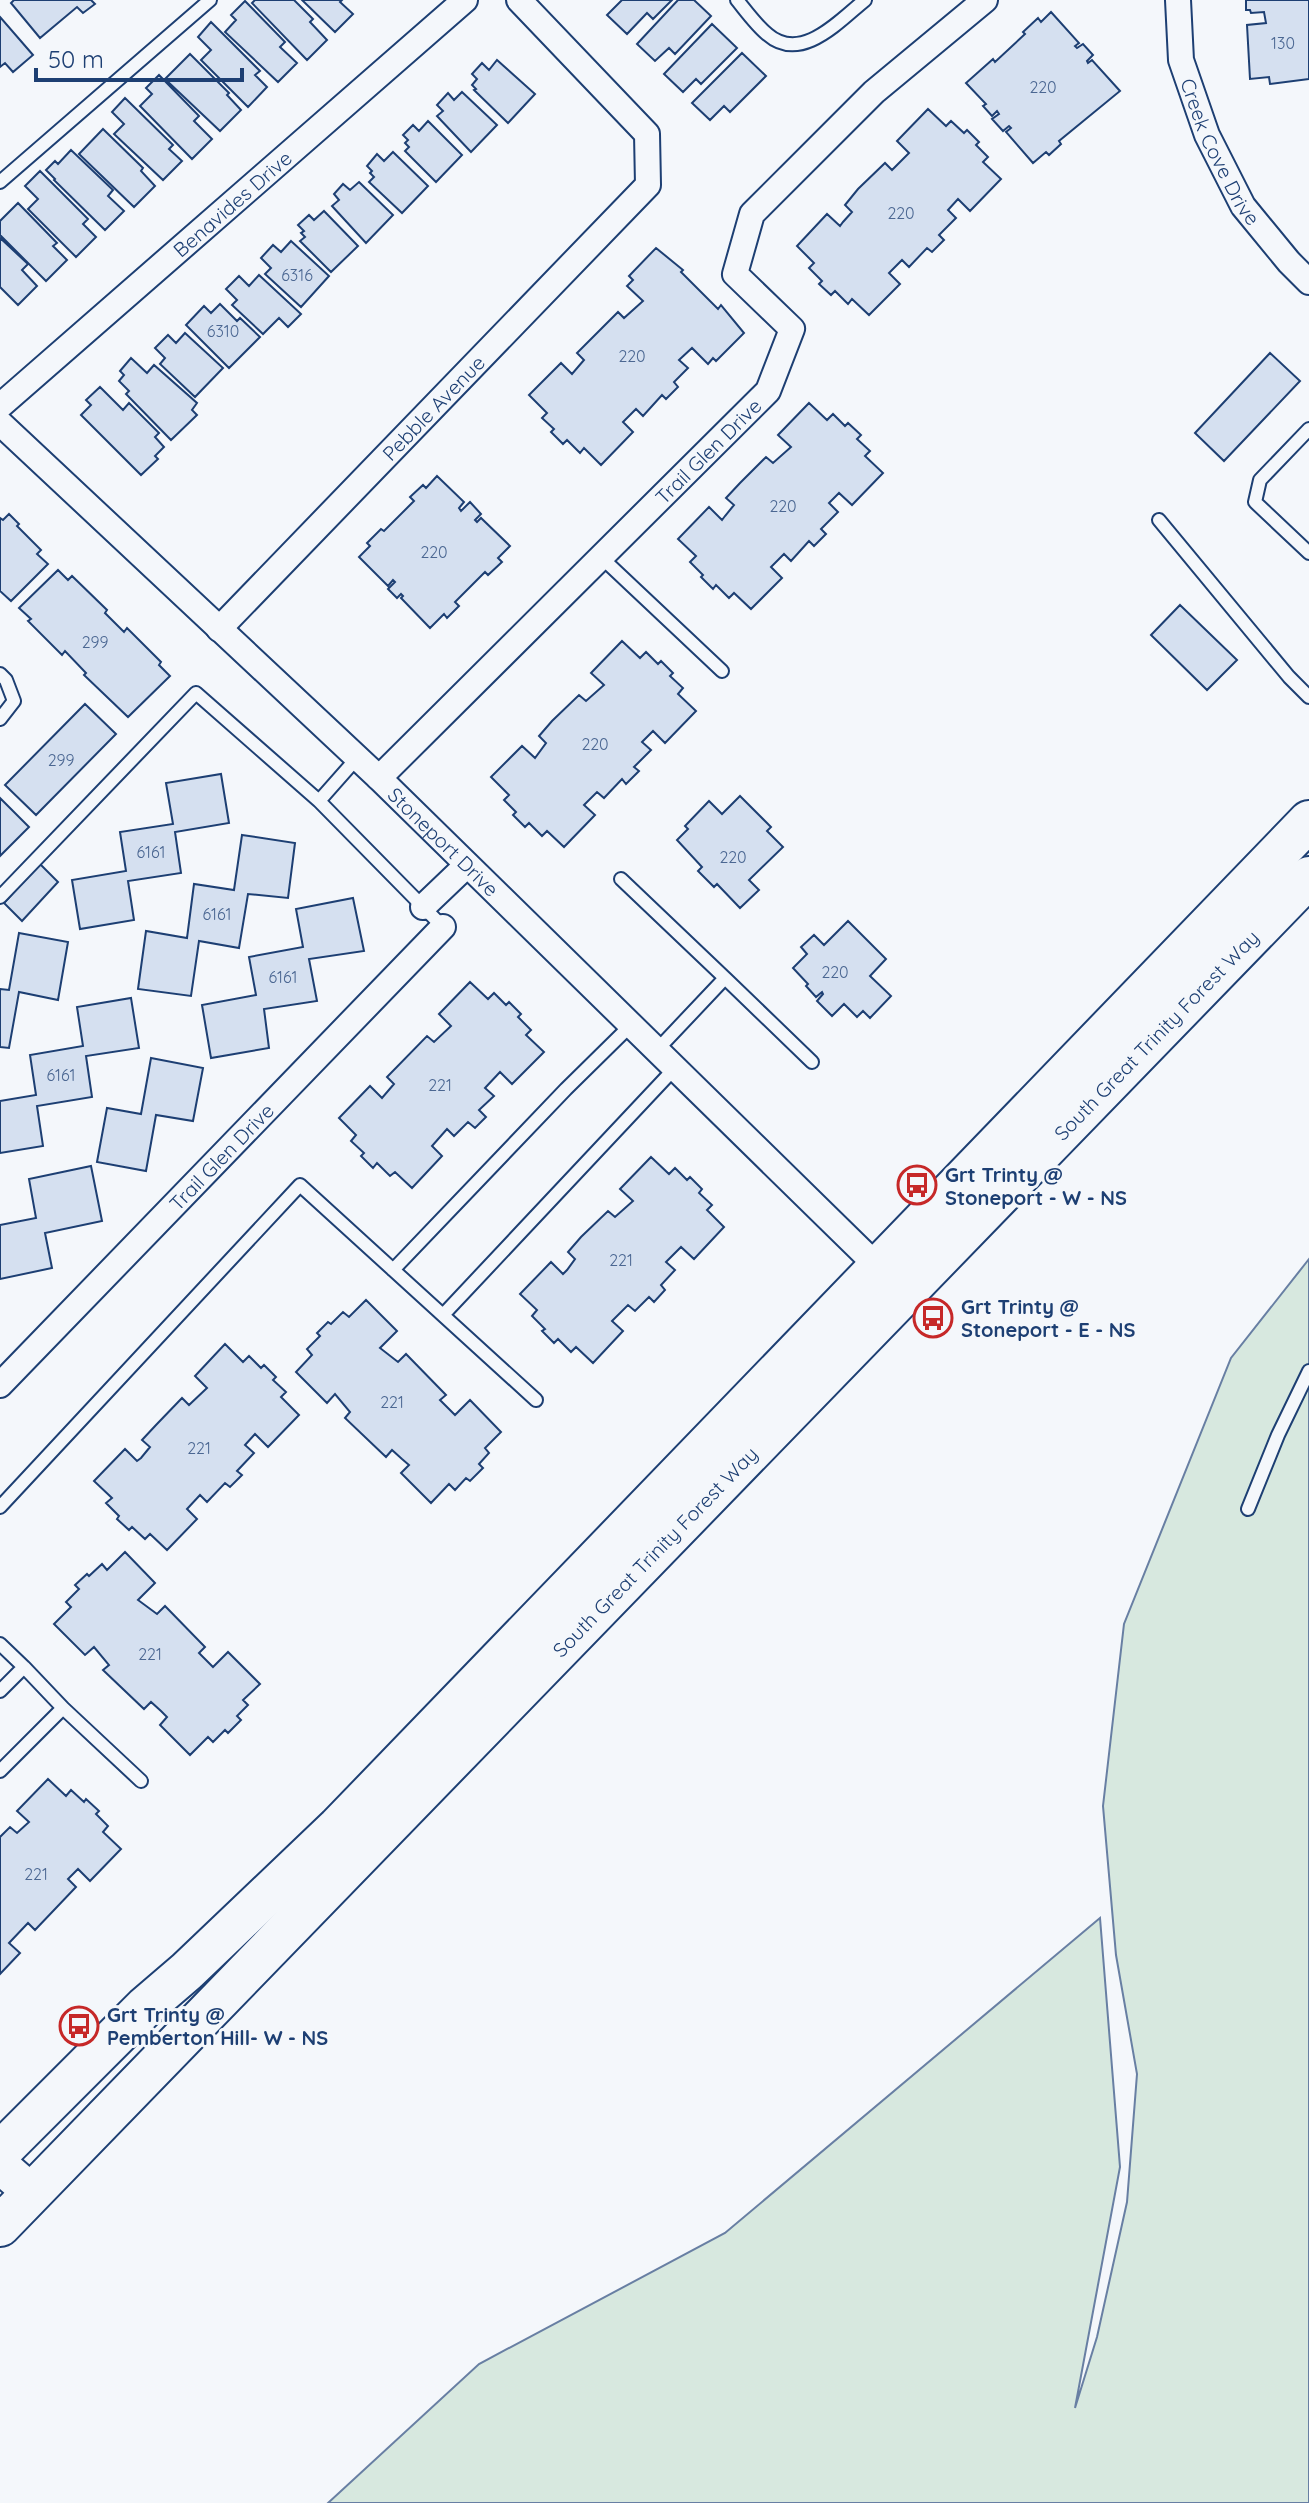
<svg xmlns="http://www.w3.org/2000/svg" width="1309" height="2503" font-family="Quicksand,sans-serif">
	<rect width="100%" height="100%" fill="#f4f7fb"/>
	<path fill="#d7e8df" stroke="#687fa3" stroke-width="2" d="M1309 1259V2503H328L479 2364 725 2233 1100 1918 1120 2167 1075 2408 1097 2337 1127 2202 1137 2074 1116 1955 1103 1806 1124 1624 1231 1358Z"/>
	<path fill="#d5e0f0" stroke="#1d3f73" stroke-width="2" d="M14 0H91L95 4 83 13 77 7 40 38 11 3Z
		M255 0H294L313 19 310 22 327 40 307 60 252 3Z
		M302 0H342L340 2 353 14 335 32Z
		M622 0H672L653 19 647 13 627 34 607 15Z
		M678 0H694L711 16 675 54 669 48 655 61 637 44Z
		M1246 0H1309V79L1270 84 1269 77 1250 79 1247 25 1266 23 1264 12 1251 13 1250 10H1246Z
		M245 1 285 42 280 47 297 63 278 82 225 32 236 20 231 15Z
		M1051 12 1079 43 1075 46 1077 48 1083 44 1093 55 1087 61 1088 63 1092 60 1120 91 1059 141 1061 144 1049 155 1046 152 1033 163 1006 132 1011 128 1009 126 1003 131 992 119 999 114 997 111 992 116 983 106 986 104 966 83 993 59 995 62 1025 34 1023 32 1038 18 1041 22Z
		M0 17 33 55 13 72 5 63 0 67Z
		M211 22 260 71 255 75 267 87 248 107 201 60 211 50 198 37Z
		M712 24 737 48 701 84 696 79 683 92 664 74Z
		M742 53 766 76 730 112 724 106 710 120 692 103Z
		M190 54 229 93 227 95 241 110 220 131 165 79Z
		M497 60 535 94 508 123 474 90 476 89 472 85 477 79 472 74 482 63 489 70Z
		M159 75 199 116 194 121 212 139 192 159 140 106 152 94 146 88Z
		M462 92 497 125 471 152 437 116 443 111 437 105 448 93 454 100Z
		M125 98 173 145 169 149 182 161 163 180 114 134 124 124 112 112Z
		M928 109 946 126 951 121 964 133 967 130 979 142 976 145 988 157 983 162 1001 179 970 211 958 199 948 210 956 218 939 235 944 240 932 252 927 248 909 267 902 260 889 273 900 284 869 315 852 299 848 304 835 291 831 295 819 284 822 281 809 268 814 263 797 246 827 214 840 226 843 222 852 212 845 205 858 189 885 163 892 170 909 153 897 141Z
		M428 121 462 155 436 182 405 151 409 147 405 143 408 140 403 135 413 125 419 131Z
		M103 129 143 168 141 171 155 186 134 207 79 154Z
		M71 150 113 190 108 196 124 211 105 230 54 180 55 179 46 170 55 161 58 164Z
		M393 152 428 186 402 213 369 182 374 177 370 173 372 171 367 166 377 154 384 161Z
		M40 171 88 219 83 224 96 237 76 257 28 209 38 199 25 186Z
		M359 182 393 215 366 243 332 206 339 200 334 194 343 184 350 190Z
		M18 203 57 243 53 246 67 260 46 281 0 235V221Z
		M324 211 358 246 331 272 300 241 305 237 301 233 304 231 298 225 309 215 314 220Z
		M0 238 28 264 22 270 37 286 18 305 0 287Z
		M291 241 329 276 301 307 265 274 271 268 261 258 273 245 281 252Z
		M656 248 683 270 681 272 718 309 721 305 744 333 716 361 713 358 708 364 692 348 679 360 688 368 674 382 678 387 666 399 662 395 643 416 636 409 623 422 633 432 601 465 584 448 580 453 567 440 563 444 551 432 554 429 542 418 547 413 529 395 561 363 572 374 584 360 577 353 618 312 624 318 643 301 627 286 633 280 629 276Z
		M259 275 301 314 288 327 279 318 263 334 232 305 237 300 226 289 239 276 249 286Z
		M220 304 237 321 240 318 260 337 229 368 186 325 204 306 211 313Z
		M185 333 223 368 195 397 160 364 165 358 155 348 168 335 176 343Z
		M1270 353 1300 381 1224 461 1195 433Z
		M131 358 147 373 154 365 197 403 192 410 197 415 171 440 126 394 129 391 119 381 124 375 120 371Z
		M100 387 123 410 129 403 159 433 155 437 164 447 155 456 158 459 141 475 81 415 91 405 86 400Z
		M809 403 827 420 833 414 845 426 848 423 861 435 857 439 870 451 865 456 883 473 852 505 839 493 829 503 838 512 821 529 826 534 814 546 809 541 791 561 784 554 771 567 782 578 751 609 734 593 729 598 716 585 713 589 701 577 703 575 690 562 696 556 678 539 709 507 722 520 725 516 734 505 726 498 740 483 766 457 773 463 791 447 778 435Z
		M437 476 464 502 459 508 461 511 470 502 481 514 475 520 477 522 481 518 510 546 498 558 502 562 488 575 485 572 455 602 459 606 447 618 444 614 430 628 401 598 403 596 401 594 397 598 388 589 395 582 393 580 388 586 359 557 370 546 367 543 381 529 384 531 414 501 410 497 423 485 426 488Z
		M9 514 19 524 17 526 41 550 37 554 48 564 11 601 0 591V518L3 520Z
		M58 570 68 580 72 576 107 610 105 613 124 632 127 628 161 662 159 665 170 676 128 717 84 675 86 673 65 651 62 655 28 621 31 619 19 608Z
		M1180 605 1237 660 1207 690 1151 635Z
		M622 641 640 658 646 652 658 664 661 661 673 673 670 676 683 688 678 694 696 711 665 743 653 731 642 742 651 750 634 767 639 771 626 784 622 779 604 798 597 792 584 805 595 815 564 847 547 831 542 836 529 823 525 827 513 815 516 812 504 800 509 795 491 777 522 746 535 758 546 743 539 736 552 721 579 695 586 701 604 685 591 673Z
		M85 704 116 734 36 815 5 785Z
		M221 774 229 823 175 832 181 873 128 881 134 920 80 929 72 880 126 871 120 832 173 824 166 783Z
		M740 796 771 827 767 831 783 847 749 880 759 890 740 908 717 884 714 887 698 871 702 867 677 840 688 829 685 826 709 801 722 814Z
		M0 798 29 827 0 856Z
		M242 835 295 843 288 898 248 894 239 948 199 941 191 996 138 989 146 931 187 938 194 884 234 890Z
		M40 864 58 882 22 921 4 903Z
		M353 898 364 951 309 959 317 1001 264 1009 269 1048 211 1058 202 1005 256 995 249 957 303 947 296 909Z
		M848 921 886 959 870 976 891 996 870 1018 863 1011 857 1017 844 1004 832 1016 817 1001 823 994 822 992 816 997 806 986 808 984 793 968 807 954 801 947 814 935 824 945Z
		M19 933 68 942 58 1000 19 992 9 1048 0 1047V989L9 990Z
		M470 982 488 999 494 993 506 1005 509 1002 521 1014 518 1017 531 1030 526 1035 544 1052 512 1084 500 1072 485 1088 494 1096 479 1110 486 1117 475 1128 468 1122 454 1136 447 1129 432 1146 442 1156 412 1188 395 1172 390 1176 377 1163 373 1168 361 1156 364 1153 351 1141 356 1135 339 1118 370 1086 382 1098 394 1084 387 1077 427 1036 434 1042 451 1026 439 1014Z
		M131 998 139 1048 86 1056 92 1097 37 1106 43 1146 0 1153V1101L36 1095 30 1055 83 1046 77 1007Z
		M151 1058 203 1068 193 1121 156 1115 146 1171 97 1162 107 1108 141 1114Z
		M651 1157 669 1174 675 1168 687 1180 690 1177 702 1189 699 1193 712 1205 707 1210 724 1227 694 1259 681 1247 666 1262 675 1270 661 1285 665 1290 654 1302 649 1297 635 1311 628 1305 612 1321 623 1331 593 1363 576 1347 571 1352 558 1339 554 1343 542 1331 545 1329 532 1316 537 1310 520 1294 551 1262 563 1274 567 1270 575 1259 568 1252 581 1237 608 1211 615 1217 633 1201 620 1189Z
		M91 1166 102 1221 45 1233 52 1268 0 1279V1225L36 1218 29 1179Z
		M366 1300 397 1331 380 1348 398 1362 406 1354 446 1395 440 1400 455 1415 470 1400 501 1432 485 1448 489 1453 479 1464 483 1468 470 1481 466 1478 455 1490 449 1484 431 1503 401 1473 409 1465 402 1459 392 1450 386 1457 345 1418 350 1412 335 1394 327 1403 296 1372 312 1355 307 1349 320 1336 317 1333 328 1322 331 1324 343 1312 349 1317Z
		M225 1344 243 1362 249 1356 261 1368 264 1365 276 1377 273 1380 286 1392 281 1397 299 1415 268 1447 255 1434 245 1445 254 1453 237 1471 242 1475 230 1487 225 1483 207 1502 200 1495 187 1509 197 1519 167 1550 150 1534 145 1539 132 1527 129 1530 117 1519 119 1516 106 1503 112 1498 94 1481 125 1449 137 1461 141 1458 150 1447 142 1440 156 1425 182 1398 189 1405 207 1388 195 1376Z
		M125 1552 155 1583 138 1600 157 1614 165 1606 205 1647 199 1653 213 1667 228 1652 260 1684 243 1700 248 1705 237 1716 241 1720 228 1733 225 1730 213 1742 208 1737 190 1755 160 1725 167 1717 161 1711 151 1702 144 1709 103 1670 109 1665 94 1647 85 1655 54 1624 71 1607 66 1602 79 1589 75 1585 87 1574 89 1576 102 1564 107 1570Z
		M48 1779 66 1796 71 1790 84 1802 86 1799 99 1811 96 1814 108 1826 103 1832 121 1849 90 1881 78 1869 68 1879 76 1887 35 1930 28 1923 9 1943 20 1953 0 1974V1837L10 1827 17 1833 29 1822 17 1811Z"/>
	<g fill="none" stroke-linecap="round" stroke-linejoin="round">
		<g stroke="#1d3f73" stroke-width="16">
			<path id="lane" d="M737 0C746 11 756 25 767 34 801 64 839 21 865 0
				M0 182 210 0
				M1309 429 1260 480 1255 502 1309 553
				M1159 520 1289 677 1309 697
				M601 557 722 671
				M0 674 6 680 14 701 0 719
				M319 801 443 927
				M621 879 725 978 657 1050
				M0 897 196 693 319 801 357 758
				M725 978 812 1062
				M393 1270 566 1089 631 1025
				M443 1315 675 1068
				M0 1507 300 1185 536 1400
				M1248 1509 1278 1435 1309 1371
				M0 1644 24 1667 0 1691
				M63 1708 141 1781
				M0 1771 63 1708 24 1667"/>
		</g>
		<g stroke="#1d3f73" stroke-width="28">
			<g id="street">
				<path id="s1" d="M1178 0 1181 60 1207 135 1243 206 1289 262 1309 282"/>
				<path id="s2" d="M0 406 465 0"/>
				<path id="s3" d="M0 423 379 778 878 1267"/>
				<path id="s4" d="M219 629 648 185 647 134 519 0"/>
				<path id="s5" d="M379 778 768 391 792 329 735 274 752 214 874 92 985 0"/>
				<path d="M423 907 467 865"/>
				<path id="s6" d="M0 1385 443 927"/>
			</g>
		</g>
		<g stroke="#1d3f73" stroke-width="40">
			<path id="secondary" d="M0 2165 32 2193"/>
		</g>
		<g stroke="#1d3f73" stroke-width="44">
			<g id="primary">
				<path d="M0 2152 145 2007 187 1971 338 1827 1309 821"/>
				<path id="s7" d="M0 2226 1309 877"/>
			</g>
		</g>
		<use href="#lane" stroke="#f4f7fb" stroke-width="12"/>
		<use href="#street" stroke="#f4f7fb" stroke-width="24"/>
		<use href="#secondary" stroke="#f4f7fb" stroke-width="36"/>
		<use href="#primary" stroke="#f4f7fb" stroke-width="40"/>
	</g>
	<defs>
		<g id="bus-ring" transform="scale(2)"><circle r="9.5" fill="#f4f7fb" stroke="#c62828" stroke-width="1.5"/><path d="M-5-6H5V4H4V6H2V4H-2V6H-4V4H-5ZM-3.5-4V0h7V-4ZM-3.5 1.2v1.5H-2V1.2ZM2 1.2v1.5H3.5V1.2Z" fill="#c62828"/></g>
	</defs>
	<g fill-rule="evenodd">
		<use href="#bus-ring" x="917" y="1185"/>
		<use href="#bus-ring" x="933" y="1318"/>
		<use href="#bus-ring" x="79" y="2026"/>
	</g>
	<g text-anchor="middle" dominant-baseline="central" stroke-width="6" stroke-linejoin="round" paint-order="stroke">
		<g font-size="16" fill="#4b6792">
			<text x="1283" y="43">130</text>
			<text x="1043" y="87">220</text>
			<text x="901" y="213">220</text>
			<text x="297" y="275">6316</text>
			<text x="223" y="331">6310</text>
			<text x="632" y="356">220</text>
			<text x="783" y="506">220</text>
			<text x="434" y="552">220</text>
			<text x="95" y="642">299</text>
			<text x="595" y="744">220</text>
			<text x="61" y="760">299</text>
			<text x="151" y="852">6161</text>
			<text x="733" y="857">220</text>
			<text x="217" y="914">6161</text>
			<text x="835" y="972">220</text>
			<text x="283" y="977">6161</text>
			<text x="61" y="1075">6161</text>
			<text x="440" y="1085">221</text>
			<text x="621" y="1260">221</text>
			<text x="392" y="1402">221</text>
			<text x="199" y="1448">221</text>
			<text x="150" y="1654">221</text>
			<text x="36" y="1874">221</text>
		</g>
		<g font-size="20" fill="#1d3f73" stroke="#f4f7fb">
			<text stroke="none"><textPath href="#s1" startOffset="160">Creek Cove Drive</textPath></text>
			<text stroke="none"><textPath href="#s2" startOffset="308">Benavides Drive</textPath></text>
			<text stroke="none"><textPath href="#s4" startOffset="308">Pebble Avenue</textPath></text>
			<text stroke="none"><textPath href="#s5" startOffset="464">Trail Glen Drive</textPath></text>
			<text stroke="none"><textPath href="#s3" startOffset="610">Stoneport Drive</textPath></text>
			<text stroke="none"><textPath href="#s7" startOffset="1660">South Great Trinity Forest Way</textPath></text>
			<text stroke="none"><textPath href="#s6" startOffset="318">Trail Glen Drive</textPath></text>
			<text stroke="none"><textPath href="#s7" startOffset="940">South Great Trinity Forest Way</textPath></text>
		</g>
		<g font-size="20" font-weight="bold" fill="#1d3f73" stroke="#f4f7fb" text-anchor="start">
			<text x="945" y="1174">Grt Trinty @<tspan x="945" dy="23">Stoneport - W - NS</tspan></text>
			<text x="961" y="1306">Grt Trinty @<tspan x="961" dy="23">Stoneport - E - NS</tspan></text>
			<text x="107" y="2014">Grt Trinty @<tspan x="107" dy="23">Pemberton Hill- W - NS</tspan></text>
		</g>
	</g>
	<path d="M36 68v12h206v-12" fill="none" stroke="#1d3f73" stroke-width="4"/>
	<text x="48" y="68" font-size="24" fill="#1d3f73" stroke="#f4f7fb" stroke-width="6" paint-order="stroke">50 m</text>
</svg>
